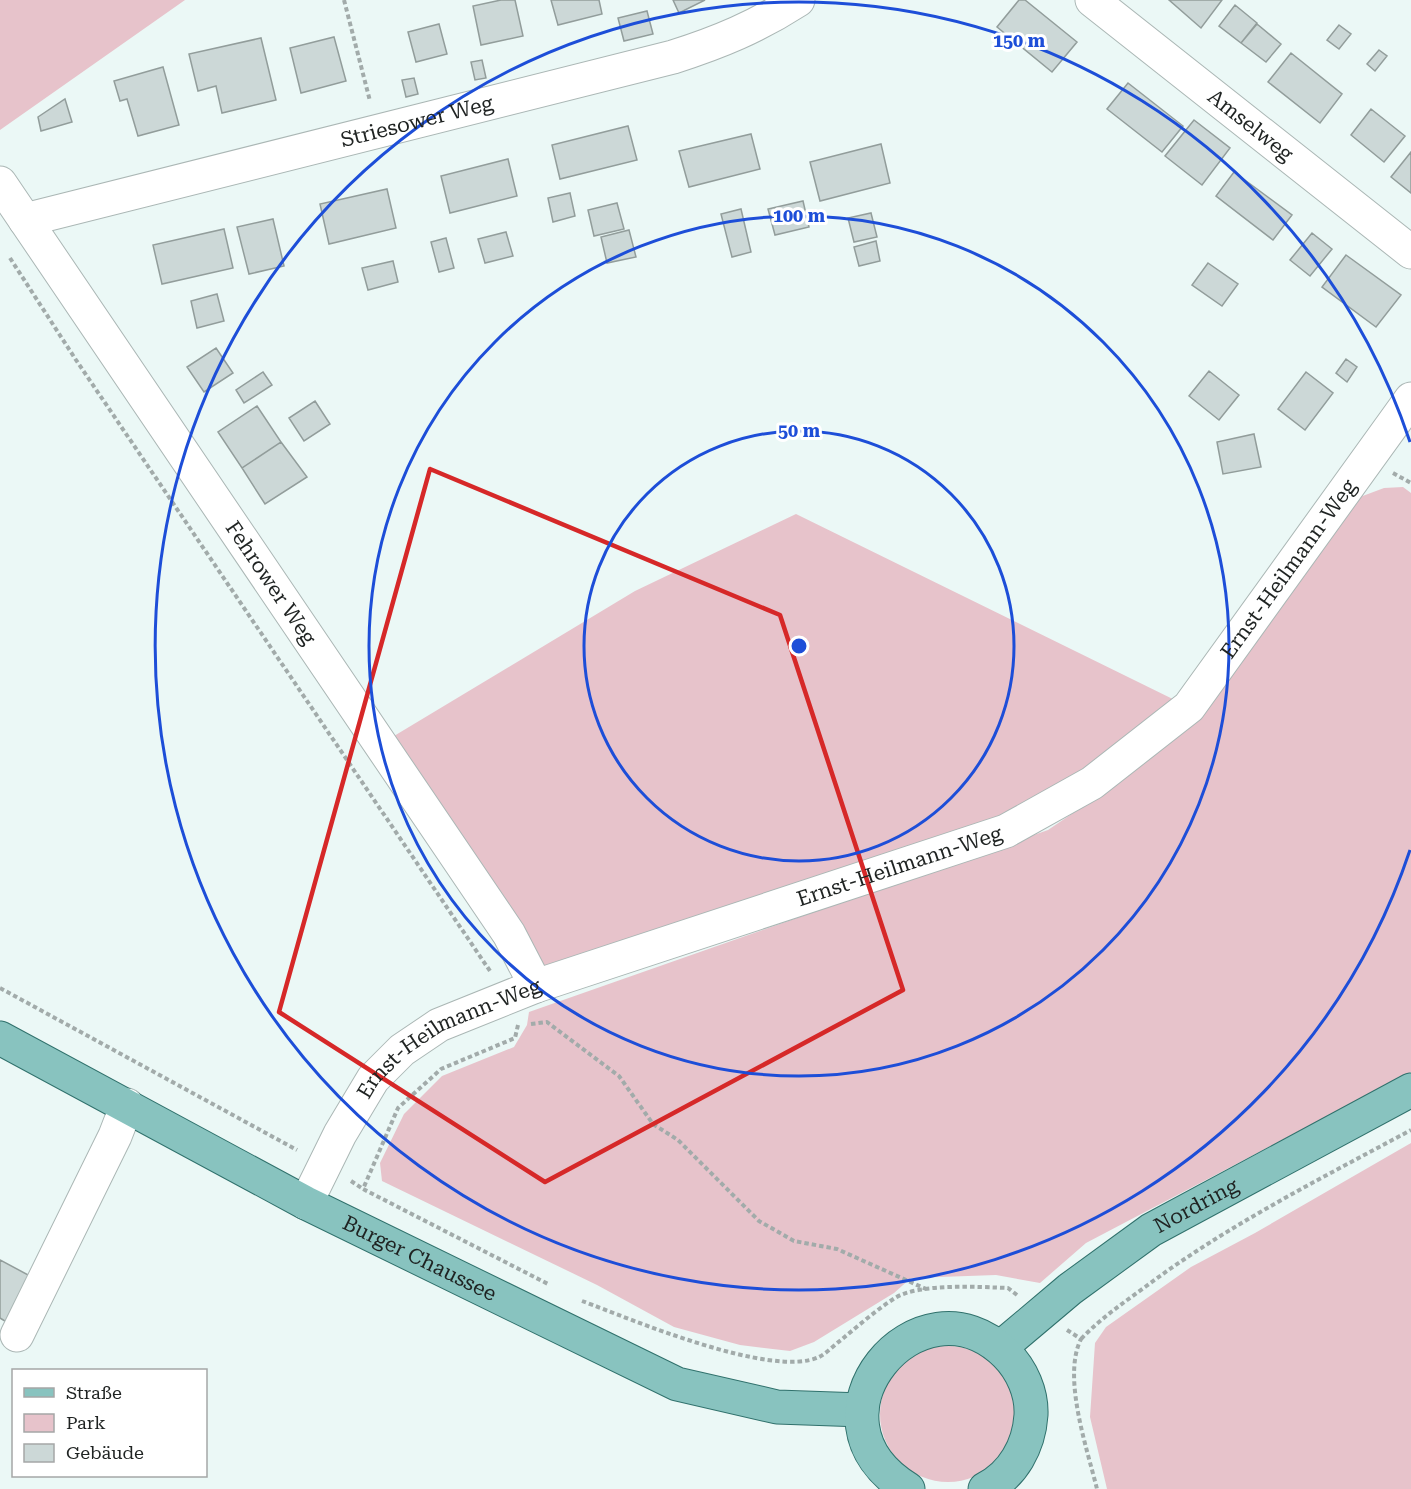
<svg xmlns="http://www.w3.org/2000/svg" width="1411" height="1489" font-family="'Roboto Serif',serif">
	<rect width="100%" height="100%" fill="#ebf8f6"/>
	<path fill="#e7c3cb" d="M0 0H185L0 130Z
		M1403 487 1411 493V1072L1086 1243 1040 1283 996 1275 911 1278 894 1293 814 1342 790 1351 740 1345 674 1327 597 1285 382 1181 380 1163 404 1114 442 1076 514 1047 527 1025 529 1012 1048 830 1107 790 1360 497 1384 488Z
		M796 514 1189 707 1092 783 536 986 394 736 635 591Z
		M1411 1143V1489H1107L1090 1417 1095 1343 1106 1327 1191 1267 1255 1233Z
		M880 1414a68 68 0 1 1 136 0a68 68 0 1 1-136 0Z"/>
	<path fill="#ccd8d7" stroke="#929d9b" stroke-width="1.5" d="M501 0H515L523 36 481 45 473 6Z
		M551 0H599L602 14 558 25Z
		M673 0H705L679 13Z
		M1019 0H1025L1077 42 1052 72 997 27Z
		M1169 0H1222L1201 28Z
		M1235 5 1257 23 1241 43 1219 26Z
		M647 11 653 34 624 41 618 18Z
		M439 24 447 54 416 62 408 32Z
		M1257 24 1281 44 1266 62 1241 43Z
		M1339 25 1351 34 1339 49 1327 40Z
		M334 37 346 81 301 93 290 48Z
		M261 38 276 100 222 113 216 86 198 91 189 54Z
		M1379 50 1387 56 1375 71 1367 64Z
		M1291 53 1342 94 1320 123 1268 82Z
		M482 60 486 78 475 80 471 62Z
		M163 67 179 125 138 136 127 99 120 101 114 81Z
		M414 78 418 94 406 97 402 80Z
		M1128 83 1183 126 1162 152 1107 109Z
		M65 99 72 122 41 131 38 117Z
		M1371 109 1405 136 1384 162 1351 135Z
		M1194 120 1230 148 1202 185 1165 156Z
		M628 126 637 160 560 179 552 145Z
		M751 134 760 169 689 187 679 151Z
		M881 144 890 183 820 201 810 162Z
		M1411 152V193L1391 177Z
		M508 159 517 196 450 213 441 176Z
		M1234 172 1292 215 1273 240 1216 196Z
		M387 189 396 228 329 244 320 204Z
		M570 193 575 216 553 222 548 198Z
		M803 201 809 227 775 235 768 209Z
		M617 203 624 229 594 236 588 210Z
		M741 209 751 252 732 257 721 214Z
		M871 213 877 237 854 242 848 218Z
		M273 219 284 266 249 274 237 227Z
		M224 229 233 268 162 284 153 245Z
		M629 230 636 257 607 263 601 237Z
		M506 232 513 256 485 263 478 239Z
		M1312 233 1332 249 1310 276 1290 260Z
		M446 238 454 268 439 272 431 242Z
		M876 241 880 261 859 266 854 247Z
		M1346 255 1401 295 1376 327 1322 287Z
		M393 261 398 282 368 290 362 268Z
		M1208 263 1238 284 1222 306 1192 285Z
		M217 294 224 321 197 328 191 301Z
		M216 348 233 373 204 392 187 367Z
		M1346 359 1357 367 1347 382 1336 373Z
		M1209 371 1239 395 1219 420 1189 396Z
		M263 372 272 385 244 403 236 390Z
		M1306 372 1333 393 1305 430 1278 409Z
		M315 401 330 424 304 441 289 418Z
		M257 406 281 442 242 468 218 432Z
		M1254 434 1261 467 1223 474 1217 442Z
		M281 442 307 477 265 504 242 468Z
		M0 1260 32 1277 8 1323 0 1318Z"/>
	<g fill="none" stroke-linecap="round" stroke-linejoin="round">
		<g stroke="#abb7b5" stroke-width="35">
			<g id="minor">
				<path id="s1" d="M1092 0 1411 252"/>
				<path id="s2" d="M0 183 509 934 536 986"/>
				<path id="s3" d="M25 220 673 57C720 42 756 27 798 0"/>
				<path id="s4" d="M306 1203 340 1134 373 1079 402 1050 439 1025 536 986 1006 831 1092 783 1189 707 1411 399"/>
				<path d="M17 1335 115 1136 127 1105"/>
			</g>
		</g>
		<g stroke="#30716c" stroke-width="35">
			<g id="major">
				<path id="s5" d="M0 1038 306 1203 677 1384 777 1407 862 1410"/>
				<path id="s6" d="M1000 1348 1070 1289 1151 1230 1411 1090"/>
				<path d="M908 1489C793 1419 919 1269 1006 1354 1022 1370 1032 1393 1031 1415 1029 1446 1013 1475 985 1489"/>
			</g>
		</g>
		<path stroke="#a2abaa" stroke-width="4" stroke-dasharray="4.5 3" stroke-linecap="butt" d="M344 0 370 101
			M10 258 76 360 490 971
			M1393 473 1411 483
			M0 988 297 1150
			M531 1024 547 1022 619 1076 653 1124 678 1140 759 1221 794 1241 837 1249 926 1289
			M518 1025 515 1038 441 1069 398 1108 363 1189 548 1284
			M351 1181 363 1189
			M582 1301C631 1319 771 1379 819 1357 827 1353 834 1345 841 1340 858 1326 876 1310 895 1298 918 1283 981 1287 1008 1288L1017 1295
			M1067 1330 1081 1339C1062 1377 1087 1448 1097 1489
			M1081 1339C1101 1318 1122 1304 1145 1287 1228 1225 1320 1179 1411 1130"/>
		<use href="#minor" stroke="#fff" stroke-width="33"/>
		<use href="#major" stroke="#88c3bf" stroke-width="33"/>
	</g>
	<path fill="none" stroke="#d62828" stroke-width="4.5" stroke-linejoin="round" d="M430 469 780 615 903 990 545 1182 279 1012Z"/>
	<g fill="none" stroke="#1d4ed8" stroke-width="3">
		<circle cx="799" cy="646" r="215"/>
		<circle cx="799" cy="646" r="430"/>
		<path d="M1410 850A644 644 0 1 1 1410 442"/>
	</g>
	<g text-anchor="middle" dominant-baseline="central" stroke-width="6" stroke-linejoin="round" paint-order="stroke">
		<g font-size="21" fill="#1f2322" stroke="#fff">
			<text stroke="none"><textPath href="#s3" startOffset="404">Striesower Weg</textPath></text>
			<text stroke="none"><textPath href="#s1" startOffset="202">Amselweg</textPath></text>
			<text stroke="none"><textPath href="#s4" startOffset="1218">Ernst-Heilmann-Weg</textPath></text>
			<text stroke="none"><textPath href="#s2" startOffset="483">Fehrower Weg</textPath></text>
			<text stroke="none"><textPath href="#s4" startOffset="714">Ernst-Heilmann-Weg</textPath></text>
			<text stroke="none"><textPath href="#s4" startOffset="228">Ernst-Heilmann-Weg</textPath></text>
			<text stroke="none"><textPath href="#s6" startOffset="243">Nordring</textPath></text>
			<text stroke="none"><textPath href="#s5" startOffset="474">Burger Chaussee</textPath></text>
		</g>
	</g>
	<circle cx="799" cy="646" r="9" fill="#1d4ed8" stroke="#fff" stroke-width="3"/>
	<g font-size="18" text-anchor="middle" font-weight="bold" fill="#1d4ed8" stroke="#fff" stroke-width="6" stroke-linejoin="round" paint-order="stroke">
		<text x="1019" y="47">150 m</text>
		<text x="799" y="222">100 m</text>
		<text x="799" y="437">50 m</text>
	</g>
	<rect x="12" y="1369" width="195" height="108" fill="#ffffff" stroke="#a5a7a7" stroke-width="1.5"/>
	<rect x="24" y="1388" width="30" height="9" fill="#88c3bf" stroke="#a5a7a7" stroke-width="1.5"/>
	<text x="66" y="1399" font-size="18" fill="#1f2322">Straße</text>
	<rect x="24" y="1414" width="30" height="18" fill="#e7c3cb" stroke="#a5a7a7" stroke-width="1.5"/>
	<text x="66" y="1429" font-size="18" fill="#1f2322">Park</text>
	<rect x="24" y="1444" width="30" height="18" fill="#ccd8d7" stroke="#a5a7a7" stroke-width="1.5"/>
	<text x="66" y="1459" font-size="18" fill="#1f2322">Gebäude</text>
</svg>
